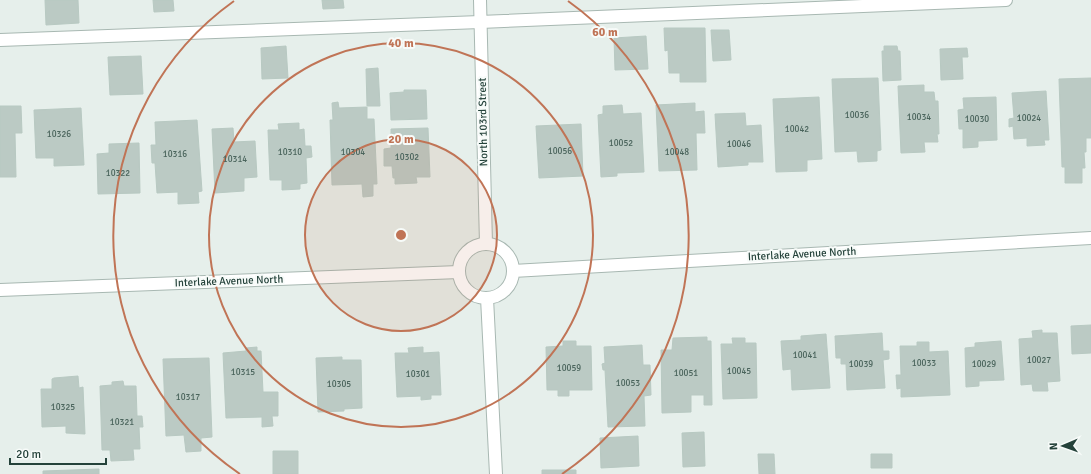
<svg xmlns="http://www.w3.org/2000/svg" width="1091" height="474" font-family="Signika,sans-serif">
	<rect width="100%" height="100%" fill="#e6efeb"/>
	<path fill="#bbcac4" stroke="#b8c9c2" d="M45 0H78L79 23 46 25Z
		M153 0H173L174 11 154 12Z
		M322 0H343L344 8 323 9Z
		M664 28H705L706 82H680V73H669L668 50 665 51Z
		M711 30H729L731 60 713 61Z
		M646 36 648 69 615 70 614 38Z
		M286 46 288 78 262 79 261 48Z
		M884 46H897L898 51H900L901 80 883 81 882 51H884Z
		M967 48 968 57H962L963 79 941 80 940 49Z
		M141 56 143 94 110 95 108 57Z
		M378 68 380 106H367L366 69Z
		M878 78 881 150 877 151V161L858 162 857 151 835 152 832 79Z
		M1091 78V138H1086V152H1084L1085 168H1082V183H1065V167H1062L1059 79Z
		M924 85V92H934L935 101H938L939 134H937L938 142H924L925 152 901 153 898 86Z
		M404 90H426L427 119 391 120 390 93 404 92Z
		M1046 91 1049 140H1044L1045 145 1027 146V138L1014 139 1013 126 1009 127V119L1014 118 1012 93Z
		M819 97 822 159 807 160V171L776 172 773 99Z
		M996 97 997 140 978 141V147L963 148V129H959L958 110 964 109 963 98Z
		M338 102 339 108 367 107V119H374L377 184H373V196L363 197 362 184 332 185 330 120H333L332 103Z
		M695 103V112L704 111 705 133H696L697 170 659 171 656 105Z
		M622 105 623 114 641 113 644 172 617 173V176L601 177 598 115 603 114V106Z
		M0 106H21L22 133H15L16 177H0Z
		M81 108 84 165 54 166V158H36L34 110Z
		M745 113 746 126 761 125 763 162H748V165L718 167 715 114Z
		M197 120 202 191 198 192 199 203 178 204V192L157 193 155 163H152L151 145H156L155 122Z
		M299 123V130L304 129 305 146H311L312 157 306 158 307 183 300 184V189L282 190V180H270L268 130H279L278 124Z
		M581 124 583 176 539 178 536 126Z
		M233 128 234 142 255 141 257 177 244 178V191L215 193 212 129Z
		M428 128 430 177H416L417 183 395 184V178H393L392 166H384V149L391 148V129Z
		M139 143 140 193 98 194 97 154 109 153V144Z
		M1091 325V353L1072 354 1071 326Z
		M1042 330V333H1057L1060 381 1047 382 1048 391H1033L1032 384 1021 385 1019 339 1033 338 1032 331Z
		M882 333 883 351H889V359L883 360 885 388 847 390 846 364H841V358H836L835 336Z
		M826 334 830 388 792 390 791 369 783 370 781 341 801 340V336Z
		M707 337V341H711L712 405H704V395H691V412L662 413 661 350H672L673 338Z
		M732 338H745V343H756L757 398 723 399 721 344H733Z
		M563 341H576V346H591L592 390H569V396H558V390H547L546 347 563 346Z
		M1001 341 1004 380 979 381V386L966 387 965 348 975 347V343Z
		M917 342H929V352L948 351 950 395 901 397V388L897 389 896 375H901L900 346H917Z
		M642 345 643 365H650L651 395 644 396 645 426 608 427 605 370H603L602 364 605 363 604 347Z
		M257 347V351H261L263 392H278V416H272L273 426 262 427V417L226 418 223 353 246 351V348Z
		M423 347V353L439 352 441 395H431V399L421 400V396L397 397 395 353H409L408 348Z
		M342 357V360H361L362 408 344 409V411L318 412 316 358Z
		M209 358 212 437 201 438V451L186 452 184 435 166 436 163 359Z
		M78 376 79 388 83 387 85 434 66 433V426L42 427 41 389H52V379L54 378Z
		M123 381 124 386H136L137 416H142L143 427H139L140 449H133L134 460 111 461 110 450H102L100 386 112 385V382Z
		M704 432 705 466 683 467 682 433Z
		M638 436 639 466 601 468 600 438Z
		M273 451H298V474H273Z
		M758 454H774L775 474H759Z
		M871 454H892V468H871Z
		M99 469V474H43V471Z
		M542 470H576V474H542Z"/>
	<g fill="none" stroke-linecap="round" stroke-linejoin="round">
		<g stroke="#a8b8b2" stroke-width="14">
			<path id="minor" d="M480 0 486 244
				M0 40 480 22 1006 0
				M459 271a27 27 0 1 1 54 0a27 27 0 1 1-54 0Z
				M513 271 1091 238
				M0 290 459 272
				M487 298 496 474"/>
		</g>
		<use href="#minor" stroke="#fff" stroke-width="12"/>
	</g>
	<circle cx="401" cy="235" r="96" fill="#c07456" fill-opacity=".12"/>
	<g fill="none" stroke="#c07456" stroke-width="2">
		<circle cx="401" cy="235" r="96"/>
		<circle cx="401" cy="235" r="192"/>
		<path d="M240 474A288 288 0 0 1 234 1M568 1A288 288 0 0 1 562 474"/>
	</g>
	<g text-anchor="middle" dominant-baseline="central" stroke-width="4" stroke-linejoin="round" paint-order="stroke">
		<g font-size="9" fill="#4a645c">
			<text x="857" y="115">10036</text>
			<text x="919" y="117">10034</text>
			<text x="1029" y="118">10024</text>
			<text x="977" y="119">10030</text>
			<text x="797" y="129">10042</text>
			<text x="59" y="134">10326</text>
			<text x="621" y="143">10052</text>
			<text x="739" y="144">10046</text>
			<text x="560" y="151">10056</text>
			<text x="290" y="152">10310</text>
			<text x="353" y="152">10304</text>
			<text x="677" y="152">10048</text>
			<text x="175" y="154">10316</text>
			<text x="407" y="157">10302</text>
			<text x="235" y="159">10314</text>
			<text x="118" y="173">10322</text>
			<text x="805" y="355">10041</text>
			<text x="1039" y="360">10027</text>
			<text x="924" y="363">10033</text>
			<text x="861" y="364">10039</text>
			<text x="984" y="364">10029</text>
			<text x="569" y="368">10059</text>
			<text x="739" y="371">10045</text>
			<text x="243" y="372">10315</text>
			<text x="686" y="373">10051</text>
			<text x="418" y="374">10301</text>
			<text x="628" y="383">10053</text>
			<text x="339" y="384">10305</text>
			<text x="188" y="397">10317</text>
			<text x="63" y="407">10325</text>
			<text x="122" y="422">10321</text>
		</g>
		<g font-size="11" fill="#24423a" stroke="#f7fbf9">
			<text transform="translate(483 122) rotate(-91)">North 103rd Street</text>
			<text transform="translate(802 254) rotate(-3)">Interlake Avenue North</text>
			<text transform="translate(229 281) rotate(-2)">Interlake Avenue North</text>
		</g>
	</g>
	<circle cx="401" cy="235" r="6" fill="#c07456" stroke="#f7fbf9" stroke-width="2"/>
	<g font-size="12" text-anchor="middle" font-weight="bold" fill="#c07456" stroke="#f7fbf9" stroke-width="4" stroke-linejoin="round" paint-order="stroke">
		<text x="605" y="36">60 m</text>
		<text x="401" y="47">40 m</text>
		<text x="401" y="143">20 m</text>
	</g>
	<g transform="translate(1063 446) rotate(268)" stroke="#f7fbf9" stroke-width="3" paint-order="stroke">
	<path d="M0-3L7 15L0 10L-7 15Z" fill="#24423a"/>
	<text y="-6" font-size="11" font-weight="bold" text-anchor="middle" fill="#24423a">N</text>
	</g>
	<path d="M10 458v6h96v-6" fill="none" stroke="#24423a" stroke-width="2"/>
	<text x="16" y="458" font-size="12" fill="#24423a" stroke="#f7fbf9" stroke-width="3" paint-order="stroke">20 m</text>
</svg>
